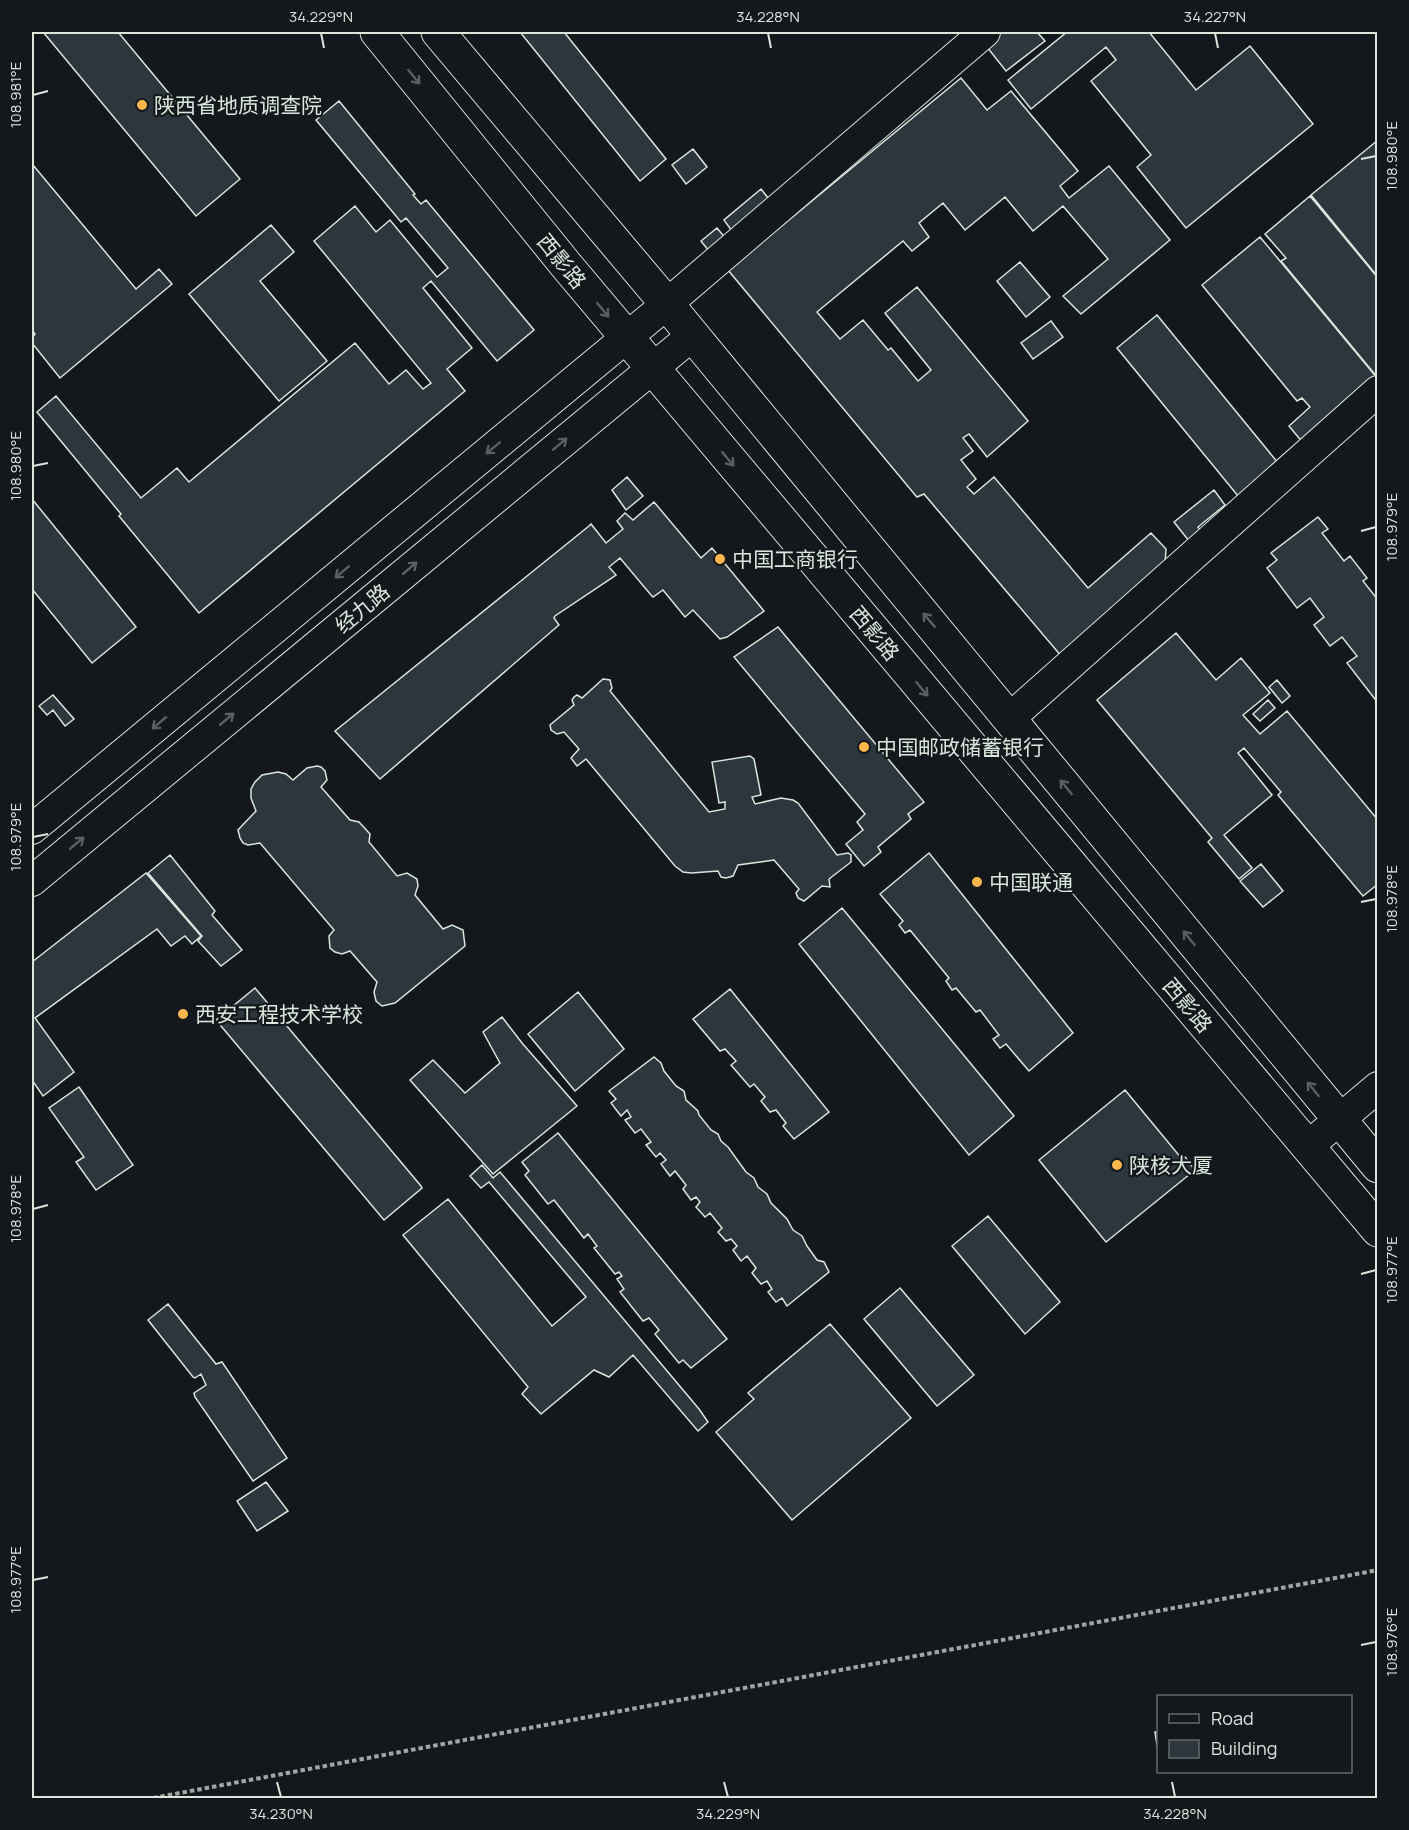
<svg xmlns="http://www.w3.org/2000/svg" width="1409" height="1830" font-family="Manrope,'Noto Sans SC',sans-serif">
	<rect width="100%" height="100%" fill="#14181c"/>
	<path fill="#2c363c" stroke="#d8e6dc" stroke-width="1.5" d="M43 32H118L240 179 196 216Z
		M520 32H564L666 159 640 181Z
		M975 32H1037L1045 41 1006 71Z
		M1067 32H1149L1196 90 1250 46 1313 124 1186 228 1137 167 1151 155 1091 81 1116 60 1106 47 1031 109 1008 80Z
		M961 78 987 110 1011 91 1078 171 1060 186 1069 198 1109 166 1170 240 1081 314 1063 296 1108 259 1063 206 1033 231 1005 197 965 230 943 203 919 223 929 237 912 251 903 241 817 312 840 339 863 320 888 350 891 348 918 381 931 370 885 313 917 287 1028 421 987 457 969 434 963 438 973 451 961 460 976 479 967 487 974 494 994 477 1088 588 1151 533 1166 549 1164 579 1062 657 924 494 917 497 916 496 728 270Z
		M339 101 415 194 413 195 421 204 426 200 534 330 497 361 431 281 423 288 472 348 447 369 465 391 199 613 119 516 121 514 37 412 56 396 141 498 177 468 189 482 355 343 389 384 406 370 423 389 431 383 314 241 355 206 376 232 390 220 437 277 448 268 406 218 401 222 316 120Z
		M1378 140V277L1311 195Z
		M693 149 707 167 686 184 672 165Z
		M33 165 136 289 159 269 172 284 60 378 32 343V338L35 334 32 330Z
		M761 189 772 203 734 234 724 220Z
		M1310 196 1378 278V378L1281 261 1286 258 1265 234Z
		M271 225 294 252 260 281 327 361 279 401 189 294Z
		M717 228 741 257 725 271 701 241Z
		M1260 237 1378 379 1308 449 1289 426 1310 407 1302 398 1297 401 1202 285Z
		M1020 262 1050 297 1026 317 997 281Z
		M1157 315 1292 480 1252 513 1117 348Z
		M1051 321 1063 337 1033 359 1021 343Z
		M627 477 643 496 626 510 612 490Z
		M1214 490 1225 505 1198 527 1205 536 1193 546 1174 522Z
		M32 499 136 627 92 663 32 589Z
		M654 502 701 558 712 548 764 611 727 637 720 639 693 610 685 617 663 590 653 597 651 595 620 558 609 567 616 575 555 616 554 618 559 625 380 779 335 731 589 526 591 524 606 543 623 529 617 521 625 513 633 520Z
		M1318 517 1328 529 1322 533 1344 561 1350 556 1367 578 1363 581 1378 600V703L1347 663 1357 656 1342 637 1330 646 1314 625 1324 617 1310 598 1297 608 1267 568 1277 560 1271 553Z
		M778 627 924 802 908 814 911 819 878 847 881 852 864 866 846 844 863 830 857 822 865 814 734 657Z
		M1176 633 1216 680 1241 658 1270 693 1243 715 1260 734 1287 711 1378 820V884L1363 896 1278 795 1281 792 1244 748 1238 753 1272 795 1224 835 1252 868 1239 879 1208 842 1212 838 1097 700Z
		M603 679 610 680 612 688 610 691 709 812 725 809V802L719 803 712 762 750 756 754 759 761 795 752 797 755 804 781 798 793 800 798 803 837 855 848 853 851 855V862L829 879 830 887 822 886 804 901 798 898 796 893 799 889 774 860 738 865 733 876 726 878 721 877 718 871 691 873 683 872 675 866 586 759 577 766 571 758 579 749 564 732 557 734 551 730 550 725 574 705 572 700 574 697 577 695 582 698Z
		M1277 680 1290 696 1282 703 1269 687Z
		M53 695 74 719 65 726 53 710 47 715 39 706Z
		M1268 700 1275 708 1260 721 1253 714Z
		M317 766 321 767 325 771 327 780 321 787 350 820 359 822 370 834 369 842 397 876 407 873 417 879 418 886 415 895 443 929 452 925 463 930 465 946 395 1003 382 1006 376 1001 374 992 377 982 350 951 342 954 335 952 330 948 329 936 334 930 260 843 248 845 243 843 240 838 238 830 256 811 251 798V789L255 782 262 775 278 772 286 774 293 780 307 768Z
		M929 853 1073 1033 1029 1071 1006 1044 1000 1048 993 1039 999 1035 980 1010 976 1012 956 988 952 990 946 981 949 978 910 930 905 933 899 925 903 921 880 894Z
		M170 855 215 911 212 915 242 950 221 966 198 941 202 936 148 873Z
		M1261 864 1283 891 1263 907 1240 881Z
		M146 873 201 936 192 944 185 936 171 946 157 929 35 1018 74 1072 43 1096 32 1080V962Z
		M842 908 1014 1116 969 1155 799 944Z
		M255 988 421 1186 422 1188 384 1220 216 1020Z
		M730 989 829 1112 794 1139 783 1126 786 1123 776 1110 770 1112 761 1101 765 1097 754 1084 750 1087 731 1065 736 1061 725 1049 720 1051 693 1019Z
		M578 992 624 1049 575 1091 528 1034Z
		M502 1017 522 1043 577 1106 493 1174 410 1080 433 1060 465 1093 500 1063 483 1032Z
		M654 1057 661 1063 664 1071 676 1086 684 1091 686 1100 698 1111 699 1115 711 1130 718 1134 721 1141 728 1147 746 1172 754 1178 758 1187 767 1194 771 1203 787 1219 793 1230 802 1236 807 1246 817 1260 824 1262 829 1272 787 1306 782 1298 776 1302 768 1292 772 1289 767 1281 761 1284 752 1273 756 1268 747 1256 741 1261 733 1250 737 1246 731 1239 726 1241 718 1232 722 1228 710 1213 705 1217 696 1207 700 1202 696 1197 691 1200 683 1189 686 1185 675 1171 670 1176 661 1164 666 1160 660 1153 656 1157 646 1145 651 1142 641 1129 635 1133 625 1120 631 1117 627 1110 621 1116 611 1103 616 1099 609 1091Z
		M79 1087 133 1165 96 1190 76 1162 84 1157 49 1108Z
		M1125 1090 1182 1159 1185 1157 1195 1170 1106 1242 1039 1160Z
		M558 1133 727 1339 691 1368 683 1360 679 1363 655 1334 659 1330 649 1318 643 1321 620 1292 624 1289 617 1279 622 1276 619 1272 615 1274 594 1248 597 1246 588 1234 584 1238 554 1200 548 1204 525 1175 529 1171 522 1162Z
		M482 1165 493 1178 500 1172 699 1409 708 1422 698 1431 633 1355 609 1377 594 1370 541 1414 522 1394 528 1387 403 1235 448 1199 552 1326 586 1297 489 1182 481 1188 470 1176Z
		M988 1216 1060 1302 1025 1334 952 1246Z
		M900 1288 974 1375 937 1406 864 1319Z
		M168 1304 216 1364 222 1362 287 1458 253 1481 195 1397 194 1393 206 1385 201 1374 195 1378 193 1377 148 1320Z
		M830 1324 911 1418 792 1520 716 1432 754 1399 748 1393 749 1392Z
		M266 1482 288 1511 257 1531 237 1501Z
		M1155 1732H1158V1751L1156 1739Z"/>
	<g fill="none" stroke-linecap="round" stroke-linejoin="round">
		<g stroke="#d8e6dc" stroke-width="32">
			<path id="minor" d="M1010 718 1378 391
				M32 829 667 304 985 32
				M32 881 693 335
				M1307 1147 1378 1087"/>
		</g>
		<g stroke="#d8e6dc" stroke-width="35">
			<path id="major" d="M377 32 566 265 1378 1230
				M438 32 667 304 1378 1166"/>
		</g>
		<path stroke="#9da8a2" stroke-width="4" stroke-dasharray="4.5 3" stroke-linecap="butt" d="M153 1798 1378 1570"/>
		<use href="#minor" stroke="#14181c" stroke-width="30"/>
		<use href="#major" stroke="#14181c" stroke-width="33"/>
	</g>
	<defs><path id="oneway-shaft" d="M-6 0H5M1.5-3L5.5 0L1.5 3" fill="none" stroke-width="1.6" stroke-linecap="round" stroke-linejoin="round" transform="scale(1.5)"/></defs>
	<g stroke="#59605f">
		<use href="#oneway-shaft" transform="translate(414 77) rotate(51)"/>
		<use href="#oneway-shaft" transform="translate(603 310) rotate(50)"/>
		<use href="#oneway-shaft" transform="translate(560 444) rotate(-40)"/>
		<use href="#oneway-shaft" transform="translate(493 448) rotate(140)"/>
		<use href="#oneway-shaft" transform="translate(728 459) rotate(50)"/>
		<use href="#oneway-shaft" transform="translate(410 568) rotate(-40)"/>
		<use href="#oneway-shaft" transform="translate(342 572) rotate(140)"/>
		<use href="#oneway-shaft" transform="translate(929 620) rotate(-130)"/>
		<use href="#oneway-shaft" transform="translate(922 689) rotate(50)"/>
		<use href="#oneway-shaft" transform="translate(227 719) rotate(-40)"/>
		<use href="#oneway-shaft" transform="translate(159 723) rotate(140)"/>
		<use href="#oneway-shaft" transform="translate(1066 787) rotate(-129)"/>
		<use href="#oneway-shaft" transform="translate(77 843) rotate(-40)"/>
		<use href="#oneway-shaft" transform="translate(1189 938) rotate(-129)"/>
		<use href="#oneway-shaft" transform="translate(1313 1089) rotate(-129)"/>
	</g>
	<path fill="none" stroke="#d8e6dc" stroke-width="2" d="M321 33 324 48M768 33 771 48M1215 33 1218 48M33 95 48 91M1361 159 1376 156M33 466 48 463M1361 531 1376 527M33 837 48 834M1361 902 1376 899M33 1209 48 1205M1361 1274 1376 1270M33 1580 48 1577M1361 1645 1376 1642M277 1782 281 1797M724 1782 728 1797M1172 1782 1175 1797"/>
	<g fill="#ffb74d" stroke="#14181c" stroke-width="2">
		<circle cx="142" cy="105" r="6"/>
		<circle cx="720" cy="559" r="6"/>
		<circle cx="864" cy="747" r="6"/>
		<circle cx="977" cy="882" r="6"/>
		<circle cx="183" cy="1014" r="6"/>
		<circle cx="1117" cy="1165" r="6"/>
	</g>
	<g text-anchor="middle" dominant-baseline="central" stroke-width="4.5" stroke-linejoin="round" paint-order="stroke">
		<g font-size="21" fill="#d8e6dc" stroke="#14181c" text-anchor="start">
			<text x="154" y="105">陕西省地质调查院</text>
			<text x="732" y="559">中国工商银行</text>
			<text x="876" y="747">中国邮政储蓄银行</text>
			<text x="989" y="882">中国联通</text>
			<text x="195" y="1014">西安工程技术学校</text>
			<text x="1129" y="1165">陕核大厦</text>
		</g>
		<g font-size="21" fill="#d8e6dc" stroke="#14181c">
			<text transform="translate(562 261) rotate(51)">西影路</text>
			<text transform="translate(362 608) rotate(-40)">经九路</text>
			<text transform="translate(875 633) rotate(50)">西影路</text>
			<text transform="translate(1188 1005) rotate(50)">西影路</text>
		</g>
	</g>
	<rect width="1409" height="1830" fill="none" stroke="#14181c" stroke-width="66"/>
	<rect x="1157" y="1695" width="195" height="78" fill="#14181c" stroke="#626a69" stroke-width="1.5"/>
	<rect x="1169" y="1714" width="30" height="9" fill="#14181c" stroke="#626a69" stroke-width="1.5"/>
	<text x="1211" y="1725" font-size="18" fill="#d8e6dc">Road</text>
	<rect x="1169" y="1740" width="30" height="18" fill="#2c363c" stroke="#626a69" stroke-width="1.5"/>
	<text x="1211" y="1755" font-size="18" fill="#d8e6dc">Building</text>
	<rect x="33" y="33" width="1343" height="1764" fill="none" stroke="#d8e6dc" stroke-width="2"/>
	<g font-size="15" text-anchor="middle" fill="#d8e6dc">
		<text x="321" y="22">34.229°N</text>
		<text x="768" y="22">34.228°N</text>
		<text x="1215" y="22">34.227°N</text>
		<text transform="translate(16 95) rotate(-90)" y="5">108.981°E</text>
		<text transform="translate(1392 156) rotate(-90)" y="5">108.980°E</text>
		<text transform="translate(16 466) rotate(-90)" y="5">108.980°E</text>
		<text transform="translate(1392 527) rotate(-90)" y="5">108.979°E</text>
		<text transform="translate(16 837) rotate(-90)" y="5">108.979°E</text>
		<text transform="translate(1392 899) rotate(-90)" y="5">108.978°E</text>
		<text transform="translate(16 1209) rotate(-90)" y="5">108.978°E</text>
		<text transform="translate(1392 1270) rotate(-90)" y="5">108.977°E</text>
		<text transform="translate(16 1580) rotate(-90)" y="5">108.977°E</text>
		<text transform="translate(1392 1642) rotate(-90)" y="5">108.976°E</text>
		<text x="281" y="1819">34.230°N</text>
		<text x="728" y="1819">34.229°N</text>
		<text x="1175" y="1819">34.228°N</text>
	</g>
</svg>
